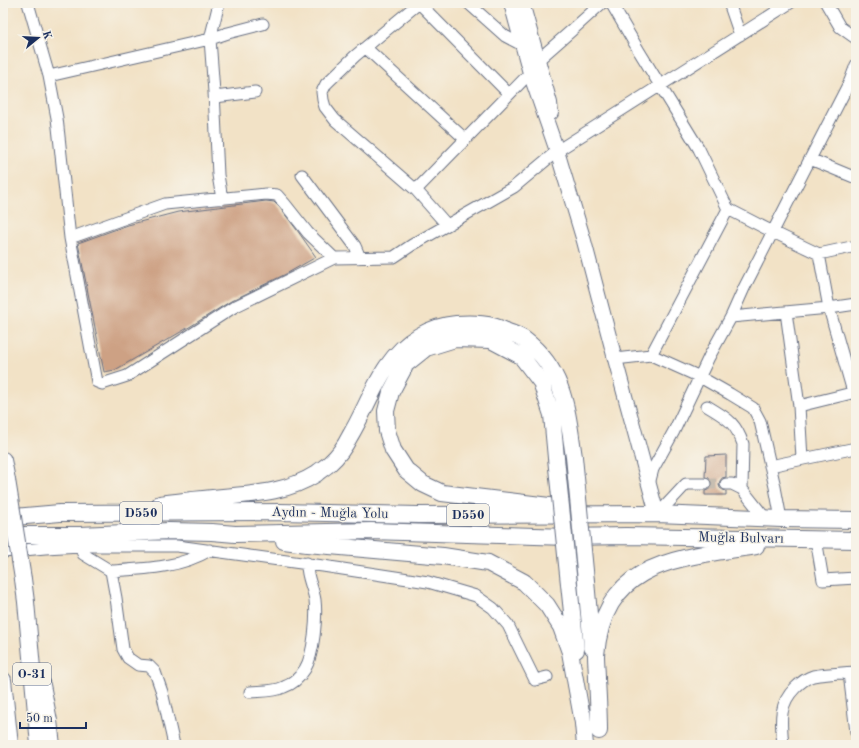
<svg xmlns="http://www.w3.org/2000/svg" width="859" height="748" font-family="'Old Standard TT',serif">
	<rect width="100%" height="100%" fill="#f7f3e8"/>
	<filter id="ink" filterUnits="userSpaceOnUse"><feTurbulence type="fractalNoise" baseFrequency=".025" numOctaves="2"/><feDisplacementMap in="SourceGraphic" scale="8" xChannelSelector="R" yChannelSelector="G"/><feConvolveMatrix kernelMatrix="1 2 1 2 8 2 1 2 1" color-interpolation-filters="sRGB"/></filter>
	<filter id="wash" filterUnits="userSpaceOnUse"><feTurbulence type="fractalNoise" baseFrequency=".012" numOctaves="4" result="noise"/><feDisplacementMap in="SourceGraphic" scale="16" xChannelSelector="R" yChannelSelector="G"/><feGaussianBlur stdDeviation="0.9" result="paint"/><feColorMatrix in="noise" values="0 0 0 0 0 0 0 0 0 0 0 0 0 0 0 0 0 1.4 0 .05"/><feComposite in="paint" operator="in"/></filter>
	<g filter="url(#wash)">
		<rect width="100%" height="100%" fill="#f2e2c6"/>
		<g id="blocks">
			<path fill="#cda184" d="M266 201 274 202 280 208 297 230 316 257 286 274 231 301 191 326 115 370 104 372 78 243 128 225 178 212Z
				M726 455V477L722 478 720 481 719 484 720 488 723 490 726 491V495H705V491L708 490 711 488 712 484 711 480 709 478 705 477 706 456Z"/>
		</g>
	</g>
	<g filter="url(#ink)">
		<use href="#blocks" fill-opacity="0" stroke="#666e82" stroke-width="1"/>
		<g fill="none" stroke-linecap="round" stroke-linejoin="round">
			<path stroke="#c7beb1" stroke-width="11" stroke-dasharray="11 5.5" stroke-linecap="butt" d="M705 484H726"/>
			<g stroke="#666e82" stroke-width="13">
				<path id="minor" d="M28 3 49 76 57 118 70 238 97 382 102 384 127 376 234 307 334 258
					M219 3 210 39 214 92 218 175 222 199
					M419 3 355 56 326 84 322 92 323 100 325 107 335 120 416 190 530 73
					M419 3 509 94
					M468 3 505 36 522 45
					M611 3 639 51 699 149 728 209 773 232 819 254 856 246
					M729 3 740 35
					M826 3 840 27 854 37H856
					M366 48 465 139
					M538 60 571 31 602 3
					M49 76 210 39 228 33 263 24
					M215 97 255 92
					M810 159 856 178
					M302 175 355 246 358 253V258
					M416 190 447 225
					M70 238 165 204 266 194 277 195 285 204 308 233 334 258 394 257 412 245 514 187 557 151 790 3
					M819 254 829 308 856 304
					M786 312 799 406 802 459
					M731 317 829 308 853 392
					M651 355 728 209
					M615 359 651 355 700 377 730 394 753 408 760 421 775 487 781 519
					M707 406C726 418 735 421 743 444L742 489
					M799 406 856 392
					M770 466 856 448
					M649 484 653 469 674 431 709 357 731 317 744 288 850 81 856 65
					M726 484H732L742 489 765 518
					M658 514 686 484H705
					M816 539 823 580 856 578
					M80 540 81 546 83 554 111 571 116 598 123 649 128 658 138 665 149 666 155 672 162 692 174 745
					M3 552 45 548 81 546H177L323 566 428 582 476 596 493 608 508 625 535 680 547 677
					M111 571C144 569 180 568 210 550
					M849 673 856 732
					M250 692C261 691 274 692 284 687 293 684 300 677 305 669 314 654 317 617 315 600 313 587 306 576 307 563
					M783 745C781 722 778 705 795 688 800 683 806 678 813 676 825 674 843 673 856 672"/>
			</g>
			<g stroke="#666e82" stroke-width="16">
				<path id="major" d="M511 3 530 73 557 151 584 241 615 359 657 514
					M522 3 550 103 551 113"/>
			</g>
			<g stroke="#666e82" stroke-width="18">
				<path id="highway" d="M3 460 7 480
					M160 504C181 501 202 499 223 497 255 494 288 492 316 474 320 470 326 467 330 463 338 456 345 446 350 436 371 401 381 358 419 336 431 329 443 325 456 324 473 323 491 323 506 331 513 334 520 336 525 340 565 371 567 411 574 457
					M549 506 442 493 423 484 406 470 393 450 387 431 386 411 391 392 406 364 426 348 455 339 491 340 521 356 541 382 552 415 556 458
					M3 518 60 513 280 512 419 515 657 514 781 519 856 520
					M3 535H80L169 531 212 532 235 534 371 531 567 537 626 536 856 540
					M284 541 307 544 443 556 488 563 524 582 547 605 561 627 570 652 583 723
					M23 579 26 602 39 745
					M586 581 592 647
					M569 584 576 650
					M3 680 10 745
					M42 685 49 721 52 745
					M582 713 585 745
					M599 731C599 714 598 697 597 679 597 671 596 663 596 655 604 559 681 558 756 546"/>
			</g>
			<use href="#minor" stroke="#fff" stroke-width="11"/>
			<use href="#major" stroke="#fff" stroke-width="14"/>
			<use href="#highway" stroke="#fff" stroke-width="16"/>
			<g stroke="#666e82" stroke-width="18" stroke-linecap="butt">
				<path id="highway-bridge" d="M574 457 586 581
					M556 458 569 584
					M7 480 23 579"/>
			</g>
			<use href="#highway-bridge" stroke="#fff" stroke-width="16"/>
		</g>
	</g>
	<g text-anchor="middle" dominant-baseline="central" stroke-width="3" stroke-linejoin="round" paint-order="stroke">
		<g fill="#f7f3e8" stroke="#5d6a87" stroke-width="1">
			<rect x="120" y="502" width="42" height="22" rx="3"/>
			<rect x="447" y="504" width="42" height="22" rx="3"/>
			<rect x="13" y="663" width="38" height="22" rx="3"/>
		</g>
		<g font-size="13" font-weight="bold" fill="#1b2f5e">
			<text x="141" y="513">D550</text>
			<text x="468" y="515">D550</text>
			<text x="32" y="674">O-31</text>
		</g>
		<g font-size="14" fill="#1b2f5e" stroke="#f7f3e8">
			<text transform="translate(330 513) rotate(1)">Aydın - Muğla Yolu</text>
			<text transform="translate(741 538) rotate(1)">Muğla Bulvarı</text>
		</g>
	</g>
	<rect width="859" height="748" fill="none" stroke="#f7f3e8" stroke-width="16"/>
	<g transform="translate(38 38) rotate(72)" stroke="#f7f3e8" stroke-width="3" paint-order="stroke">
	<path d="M0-3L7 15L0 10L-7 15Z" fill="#1b2f5e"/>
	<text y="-6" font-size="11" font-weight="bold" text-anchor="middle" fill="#1b2f5e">K</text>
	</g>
	<path d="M20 722v6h66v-6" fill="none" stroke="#1b2f5e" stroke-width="2"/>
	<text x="26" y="722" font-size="12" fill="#1b2f5e" stroke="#f7f3e8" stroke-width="3" paint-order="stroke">50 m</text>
</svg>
